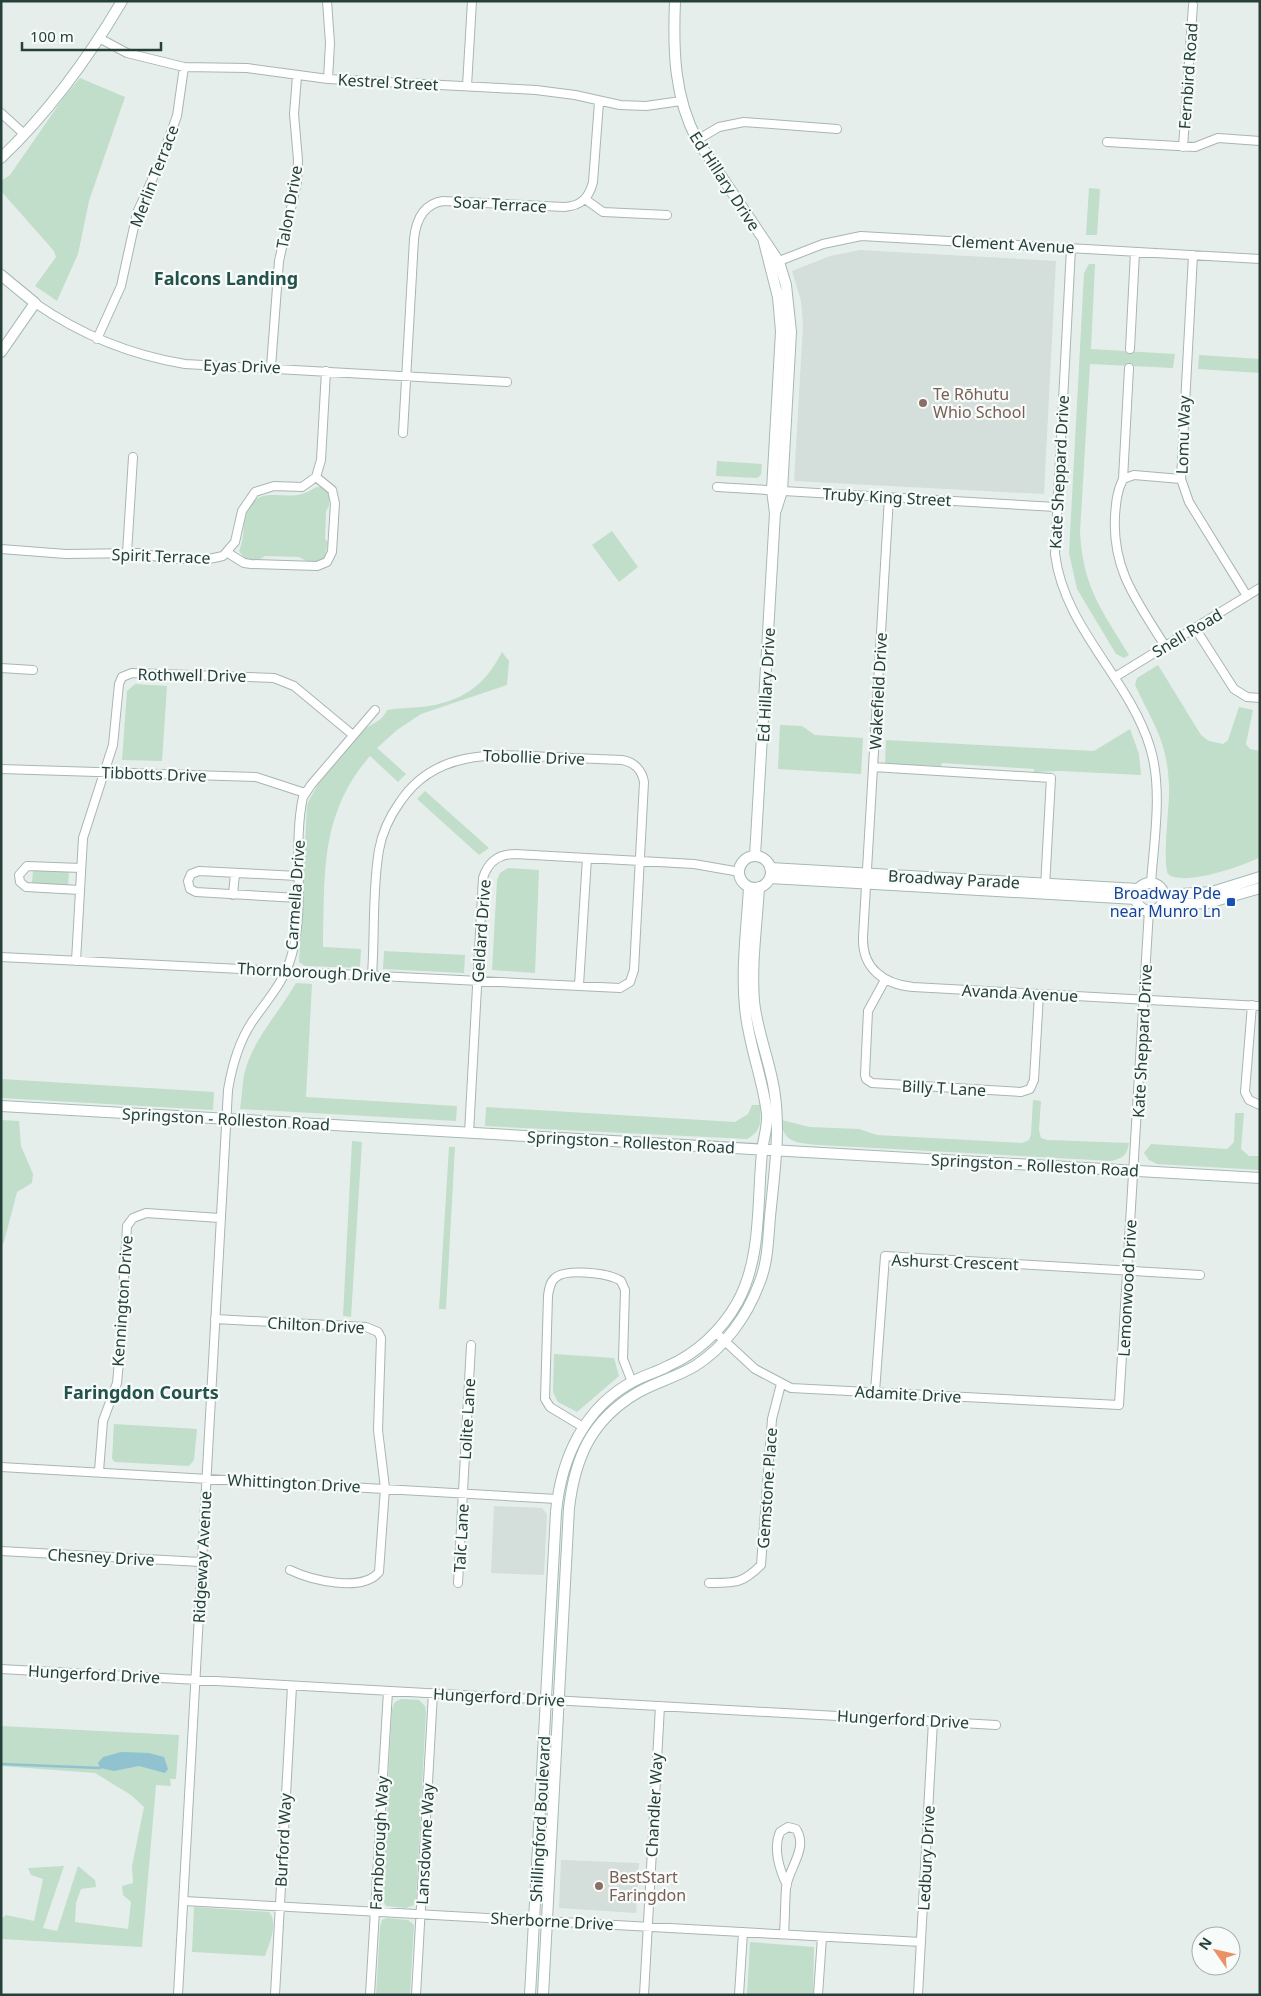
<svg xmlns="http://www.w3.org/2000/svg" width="1261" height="1996" font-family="'Noto Sans',sans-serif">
	<rect width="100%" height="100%" fill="#e6eeeb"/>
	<path fill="#d4deda" d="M860 250 1056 261 1044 494 794 481 803 325 801 301 792 271 830 256Z
		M494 1506 542 1508 547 1514 544 1575 491 1573Z
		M561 1860 639 1863 636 1913 559 1908Z"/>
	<path fill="#c0deca" d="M80 78 125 97 89 201 78 254 57 301 35 286 56 257 54 251 1 191V181L10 175 64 97Z
		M1089 188 1100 189 1097 235H1086Z
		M1089 264H1095L1091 349 1175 354 1173 368 1090 364 1080 532C1083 587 1101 609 1129 655L1124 658 1116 654 1077 589 1069 553 1084 273Z
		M1199 355 1260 359V373L1198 369Z
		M717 461 762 464 761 475 757 478 716 476Z
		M317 487H321L329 494V506L326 511 325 539 328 542 325 557 319 561H306L299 557 265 556 259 560H246L239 551C245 538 242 525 247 512 257 485 282 500 302 494 307 493 312 489 317 487Z
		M612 531 638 567 619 582 592 545Z
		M502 652 509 661 507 685 421 714 397 730 377 748 406 774 398 782 370 756C319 815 325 875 323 947L361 949 360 968 305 966 299 962 307 806C313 786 348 746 364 730 373 722 382 722 387 710 399 708 410 708 422 707 461 702 484 687 502 652Z
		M1158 665 1201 735 1209 741 1223 744 1228 740 1239 707 1253 710 1246 744 1250 749 1260 751V857C1244 866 1182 887 1168 874 1162 860 1170 805 1169 786 1167 739 1153 724 1135 685L1137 678Z
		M135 684 167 686 162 761 122 760 127 691Z
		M780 725 802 726 815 735 863 738 861 774 778 769Z
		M1130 729 1139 754 1141 775 1061 771 1034 772V769L942 763 941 766 885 764 886 740 1094 751Z
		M425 791 489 848 479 855 417 799Z
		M508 868 539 870 535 973 492 970 497 880 500 873Z
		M33 870 69 872 68 886 32 883Z
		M384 951 465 955 464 973 383 969Z
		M296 983 312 984 306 1097 457 1106 456 1121 240 1109C242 1098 242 1086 244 1075 252 1040 279 1013 296 983Z
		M1 1079 214 1092 213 1110 1 1098Z
		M1033 1100 1041 1101 1039 1130 1041 1138 1047 1140 1129 1143C1127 1155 1123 1158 1112 1161L820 1145C801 1143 781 1144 782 1120L809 1127 859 1129 877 1135 1022 1143 1029 1140 1031 1134Z
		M752 1105H760C761 1121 762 1131 747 1139L485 1126 486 1107 735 1122 748 1114Z
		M1235 1113H1244L1241 1149 1249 1156H1260V1170L1157 1164 1149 1160 1144 1153 1151 1144 1227 1149 1234 1142Z
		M1 1120 19 1121 21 1146 33 1174 32 1183 17 1192 4 1242 1 1247Z
		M352 1141 362 1142 351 1317 343 1316Z
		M449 1147H455L446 1309H439Z
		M554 1354 614 1358 619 1376 577 1412 558 1402 553 1392Z
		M114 1424 197 1429 194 1460 189 1466 115 1462 112 1459Z
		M401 1699 419 1700 425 1706 426 1712 416 1899 414 1905 406 1908 386 1906 382 1899 392 1709 395 1702Z
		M1 1726 179 1735 176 1779H170L171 1786 156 1785 142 1947 1 1939V1919L6 1915 34 1921 43 1879 31 1875 28 1868 64 1866 43 1928 57 1931 78 1866 95 1880 96 1887 81 1889 76 1903 75 1922 128 1929 131 1902 123 1895 122 1886 133 1883 132 1866 144 1807 131 1795 95 1773 1 1766Z
		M194 1907 269 1912C279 1923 269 1944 265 1956L192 1952Z
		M387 1918 408 1920 414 1925 410 1995H376L380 1927 382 1920Z
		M750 1942 814 1947 813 1995H747Z"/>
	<path fill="#91c2d0" d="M121 1752 149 1753 164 1757 168 1769 165 1773 139 1766 114 1771 100 1768 98 1763 103 1757Z"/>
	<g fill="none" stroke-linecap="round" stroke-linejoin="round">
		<path stroke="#91c2d0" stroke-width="2.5" d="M1 1764 100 1768"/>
		<g stroke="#a8b6b3" stroke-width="10">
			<path id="street" d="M327 1 330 43 328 79
				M99 38 127 53 184 67 247 68 328 79 536 90 575 95 620 105 646 106 681 101
				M467 86 472 1
				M1 113 24 134
				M697 140 719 127 744 122 837 129
				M1107 142 1195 147 1218 138 1260 141
				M1183 147 1193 5
				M585 199 603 212 667 215
				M1071 248 1055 554C1064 628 1129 678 1150 747 1163 789 1154 840 1151 883
				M1193 255 1181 479 1189 502 1247 596
				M774 263 823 244 861 236 1260 259
				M35 303C81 335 130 355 185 364L507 382
				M97 339 121 286 137 213 160 162 177 116 184 67
				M1130 349 1135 252
				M271 367 279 261 297 182 298 160 294 114 297 76
				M403 433 414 239C416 220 423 204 443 201L564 207C581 206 589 198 593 182L599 102
				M1123 479 1129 368
				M717 487 1056 507
				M889 497 863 937C862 968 883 984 913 987L1260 1006
				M1 549 66 554 140 553 168 559H209L223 556 235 542 242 511 255 492 274 486 302 487 316 477 321 460 326 371
				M127 553 133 457
				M228 553 244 563 251 564 317 566 327 562 332 552 335 503 332 490 316 477
				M1195 628 1234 689 1247 697 1260 698
				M1165 646C1138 602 1112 571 1115 516 1116 502 1117 491 1123 479L1134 475 1181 479
				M1 668 33 670
				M1115 677 1260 588
				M873 767 1051 778 1045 887
				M1 769 256 777 305 793
				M80 890 26 887 20 882 19 875 27 866 81 868
				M233 895 235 873
				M298 898 196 892 190 889 188 881 191 874 199 871 298 876
				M1 957 620 988 630 982 634 970 644 782C642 770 634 762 622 760 598 759 574 758 550 757 494 754 435 749 400 802 390 816 382 833 379 850 372 891 375 934 372 975
				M76 961 83 838 113 745 119 684 122 677 132 673 274 678 294 686 353 735
				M885 980 868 1011 865 1075 866 1079 872 1083 1021 1092 1030 1089 1034 1080 1039 994
				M579 985 587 858
				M1252 1005 1245 1092 1249 1100 1260 1105
				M469 1133 483 878C488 862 498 854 515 854L694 864 740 872
				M215 1319 366 1327 378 1332 381 1338 378 1430 385 1488 379 1572C362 1593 311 1580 290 1570
				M715 1332 755 1369 791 1388 1119 1405 1149 910
				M875 1392 885 1256 1200 1275
				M583 1427 550 1407 545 1399 548 1296C549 1289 550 1282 555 1278 566 1268 609 1273 621 1281L625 1290 623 1359 632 1382
				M1 1467 557 1499
				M99 1471 103 1421 117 1383 119 1362 127 1226 133 1218 146 1213 220 1218
				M1 1551 201 1562
				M458 1583 471 1345
				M709 1583C735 1583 742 1584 761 1565L772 1419 781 1384
				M1 1669 996 1725
				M184 1901 921 1942
				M784 1934C785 1919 785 1903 786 1888 788 1869 809 1848 796 1829L788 1827 780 1832C773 1848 779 1869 787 1885
				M178 1995 228 1090C232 1066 238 1043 252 1022 268 999 285 981 292 954 306 903 292 848 303 797L311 785 375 710
				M275 1995 292 1686
				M370 1995 388 1691
				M416 1995 433 1693
				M644 1995 660 1706
				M739 1995 743 1932
				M818 1995 822 1937
				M918 1995 933 1721"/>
		</g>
		<g stroke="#a5bab4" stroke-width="12">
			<path id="secondary" d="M675 1C673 51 674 96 697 140L779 262 786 285 791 332 782 491 776 510
				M1 158C48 113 89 57 122 1
				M1 275 35 303 1 352
				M755 856 775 513 772 490 781 331 778 297 764 242
				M739 872a16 16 0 1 1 32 0a16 16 0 1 1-32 0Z
				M770 868 1138 889
				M770 878 1136 899
				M1136 897a14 14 0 1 1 28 0a14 14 0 1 1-28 0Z
				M1164 895 1212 892 1260 877
				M1161 905 1208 903 1260 888
				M1 1106 1260 1178
				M530 1995 556 1512C561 1459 584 1407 634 1381 645 1375 657 1372 668 1366 696 1354 722 1330 737 1303 762 1259 757 1201 762 1152 763 1140 768 1126 767 1114 763 1078 748 1044 745 1007 741 968 747 926 749 887
				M543 1995 569 1508C575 1458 591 1420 637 1393 656 1382 677 1377 695 1366 725 1347 747 1316 759 1284 768 1263 768 1239 770 1217 774 1174 781 1132 774 1089 769 1059 757 1031 754 1001 751 964 757 924 759 887"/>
		</g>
		<use href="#street" stroke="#fff" stroke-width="8"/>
		<use href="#secondary" stroke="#fff" stroke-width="10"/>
	</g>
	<g fill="#8d6e63" stroke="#f7fbf9" stroke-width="2">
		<circle cx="923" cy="403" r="5"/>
		<circle cx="599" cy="1886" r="5"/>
	</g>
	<rect fill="#1a4fb4" stroke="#f7fbf9" stroke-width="2" x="1226" y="897" width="10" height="10" rx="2.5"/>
	<g text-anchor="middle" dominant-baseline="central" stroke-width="4.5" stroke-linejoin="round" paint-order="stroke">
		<g font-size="16" fill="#25403b" stroke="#f7fbf9">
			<text transform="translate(1188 76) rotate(-86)">Fernbird Road</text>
			<text transform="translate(388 82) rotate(3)">Kestrel Street</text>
			<text transform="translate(154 176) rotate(-69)">Merlin Terrace</text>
			<text transform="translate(725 181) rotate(57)">Ed Hillary Drive</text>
			<text transform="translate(500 204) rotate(3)">Soar Terrace</text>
			<text transform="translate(289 207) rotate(-80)">Talon Drive</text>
			<text transform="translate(1013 244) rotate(3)">Clement Avenue</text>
			<text transform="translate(242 366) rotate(2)">Eyas Drive</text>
			<text transform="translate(1183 435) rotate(-88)">Lomu Way</text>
			<text transform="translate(1059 472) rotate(-87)">Kate Sheppard Drive</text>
			<text transform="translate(887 497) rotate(3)">Truby King Street</text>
			<text transform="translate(161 556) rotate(2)">Spirit Terrace</text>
			<text transform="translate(1187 633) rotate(-31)">Snell Road</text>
			<text transform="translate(192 675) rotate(1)">Rothwell Drive</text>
			<text transform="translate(766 685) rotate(-87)">Ed Hillary Drive</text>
			<text transform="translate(878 691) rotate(-87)">Wakefield Drive</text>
			<text transform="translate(534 757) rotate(2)">Tobollie Drive</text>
			<text transform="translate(154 774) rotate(2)">Tibbotts Drive</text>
			<text transform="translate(954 879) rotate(3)">Broadway Parade</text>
			<text transform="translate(295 895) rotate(-86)">Carmella Drive</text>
			<text transform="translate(481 931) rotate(-86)">Geldard Drive</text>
			<text transform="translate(314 972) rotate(3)">Thornborough Drive</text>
			<text transform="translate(1020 993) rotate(3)">Avanda Avenue</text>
			<text transform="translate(1142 1041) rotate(-87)">Kate Sheppard Drive</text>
			<text transform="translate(944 1088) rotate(3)">Billy T Lane</text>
			<text transform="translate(226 1119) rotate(3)">Springston - Rolleston Road</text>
			<text transform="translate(631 1142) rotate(3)">Springston - Rolleston Road</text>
			<text transform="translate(1035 1165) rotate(3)">Springston - Rolleston Road</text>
			<text transform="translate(955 1262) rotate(2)">Ashurst Crescent</text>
			<text transform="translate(1127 1288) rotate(-87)">Lemonwood Drive</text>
			<text transform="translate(122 1301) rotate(-86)">Kennington Drive</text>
			<text transform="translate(316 1325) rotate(3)">Chilton Drive</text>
			<text transform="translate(908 1394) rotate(3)">Adamite Drive</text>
			<text transform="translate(467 1419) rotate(-87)">Lolite Lane</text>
			<text transform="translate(294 1483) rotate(3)">Whittington Drive</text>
			<text transform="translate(767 1488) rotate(-86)">Gemstone Place</text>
			<text transform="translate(461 1538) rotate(-87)">Talc Lane</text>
			<text transform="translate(101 1557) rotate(3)">Chesney Drive</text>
			<text transform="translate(202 1557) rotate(-87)">Ridgeway Avenue</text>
			<text transform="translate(94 1674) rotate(3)">Hungerford Drive</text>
			<text transform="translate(499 1697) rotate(3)">Hungerford Drive</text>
			<text transform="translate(903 1719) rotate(3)">Hungerford Drive</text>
			<text transform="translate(654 1805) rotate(-87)">Chandler Way</text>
			<text transform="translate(540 1819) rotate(-87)">Shillingford Boulevard</text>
			<text transform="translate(283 1840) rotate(-87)">Burford Way</text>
			<text transform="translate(379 1843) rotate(-87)">Farnborough Way</text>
			<text transform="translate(425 1844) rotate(-87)">Lansdowne Way</text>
			<text transform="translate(926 1858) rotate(-87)">Ledbury Drive</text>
			<text transform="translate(552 1921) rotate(3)">Sherborne Drive</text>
		</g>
		<g font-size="16" fill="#785e54" stroke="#f7fbf9" text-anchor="start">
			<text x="933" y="394">Te Rōhutu<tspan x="933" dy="18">Whio School</tspan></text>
			<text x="609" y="1877">BestStart<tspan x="609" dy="18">Faringdon</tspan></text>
		</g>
		<g font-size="16" fill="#164399" stroke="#f7fbf9" text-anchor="end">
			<text x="1221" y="893">Broadway Pde<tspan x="1221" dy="18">near Munro Ln</tspan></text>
		</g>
		<g font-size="18" font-weight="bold" fill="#225249" stroke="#f7fbf9">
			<text x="226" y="278">Falcons Landing</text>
			<text x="141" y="1392">Faringdon Courts</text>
		</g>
	</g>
	<rect width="1261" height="1996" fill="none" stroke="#25403b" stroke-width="5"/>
	<g transform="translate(1216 1951) rotate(304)"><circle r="24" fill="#f7fbf9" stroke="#a3b0ad"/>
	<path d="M0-4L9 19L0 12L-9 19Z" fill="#ec9066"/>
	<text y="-8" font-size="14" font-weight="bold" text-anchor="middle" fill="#25403b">N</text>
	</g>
	<path d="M22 42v8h139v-8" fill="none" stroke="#25403b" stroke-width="2.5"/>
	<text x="30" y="42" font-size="15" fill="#25403b" stroke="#f7fbf9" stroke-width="4" paint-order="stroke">100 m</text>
</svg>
